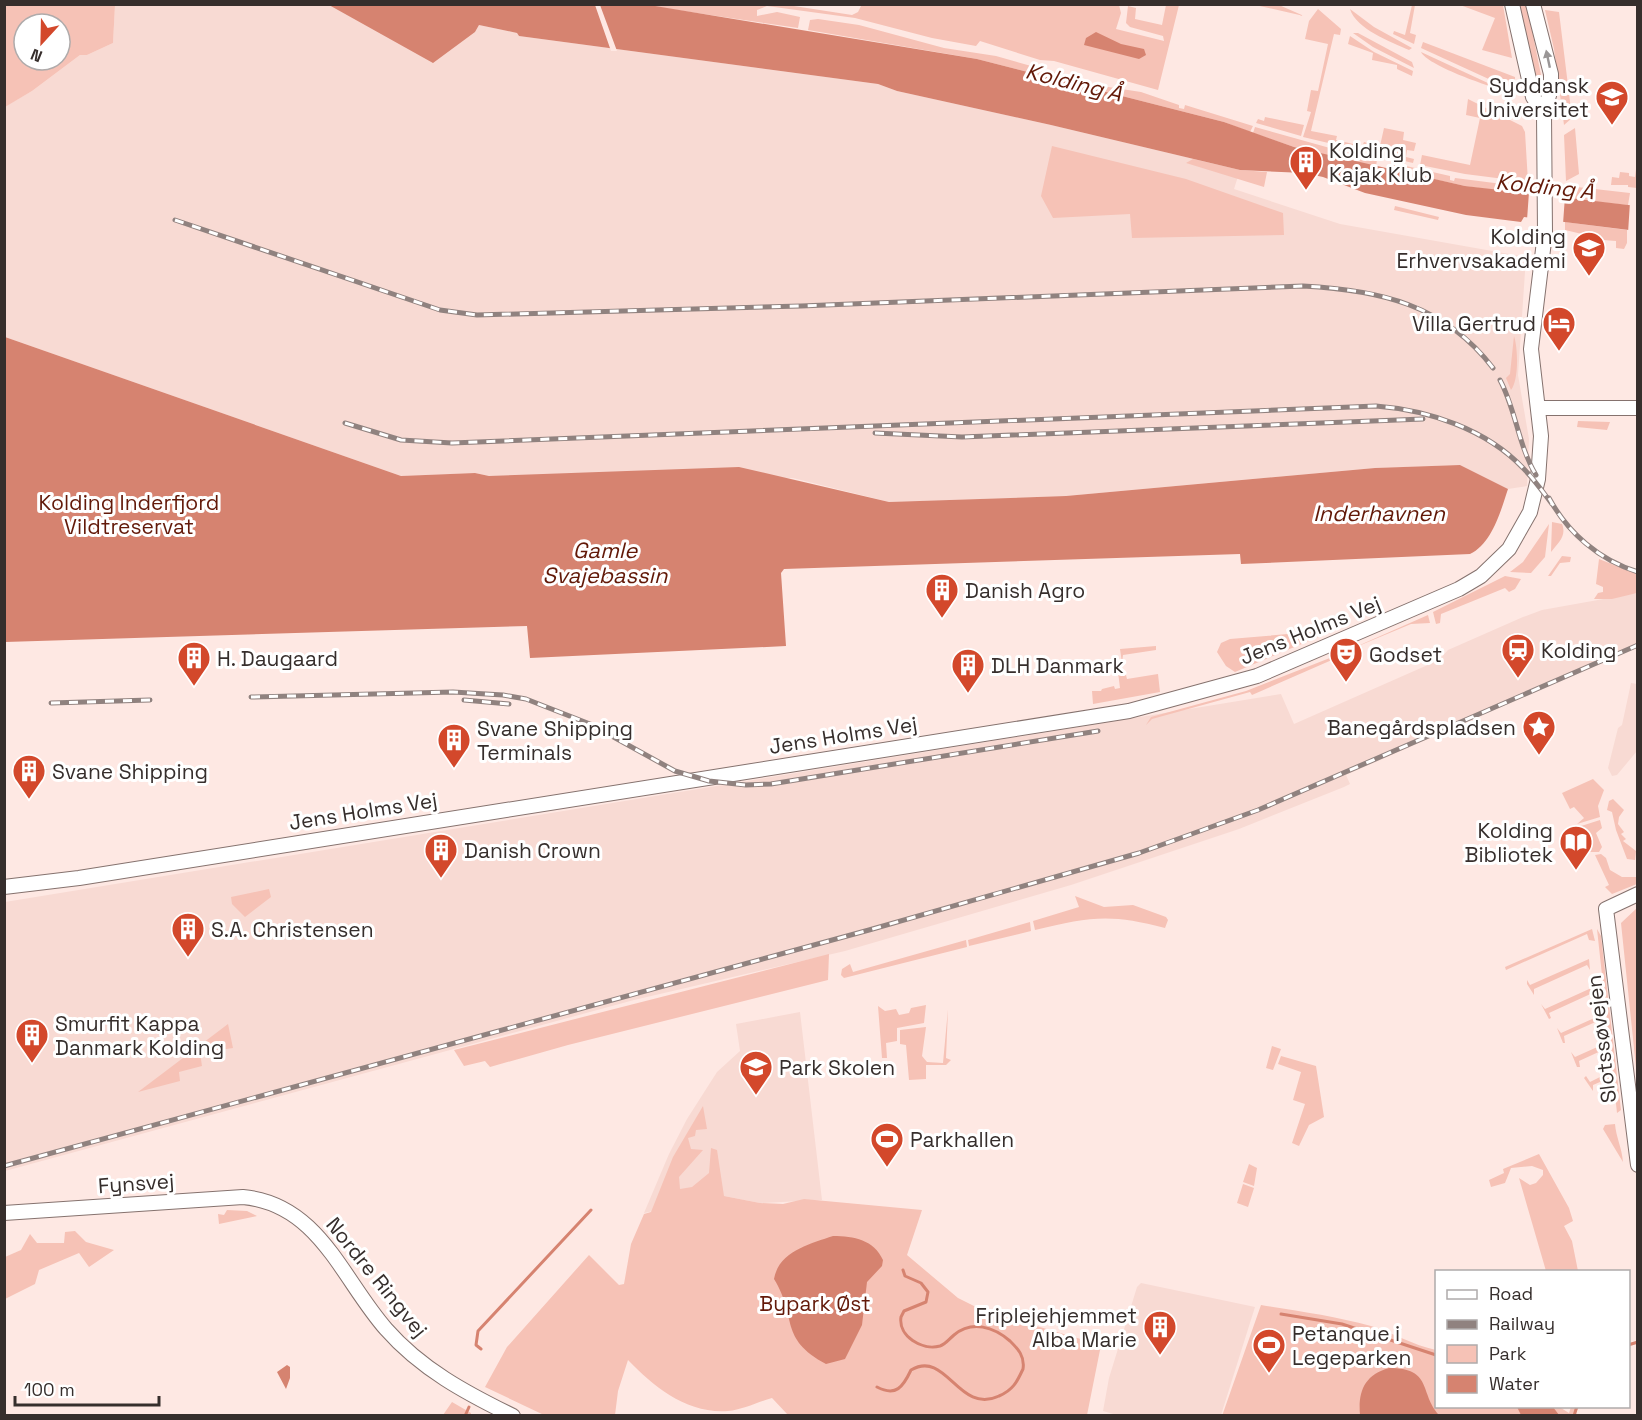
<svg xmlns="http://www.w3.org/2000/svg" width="1642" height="1420" font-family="'Space Grotesk',sans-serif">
	<rect width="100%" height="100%" fill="#fee8e3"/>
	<path fill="#f8dad3" d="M115 5H329L468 35 475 32 479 25 517 33 519 36 878 84 897 91 1051 125 1240 170 1234 189 1340 224 1526 257 1518 375 1529 439 1527 486 1508 489 1460 465 1375 468 1066 496 889 502 793 478 489 476 475 473 401 476 5 337 4 107 32 91 80 55H87L113 43Z
		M1637 593V647L1346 775 1350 784 1344 787 1239 829 1071 885 845 951 634 1000 5 1171V902L1281 694 1294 724 1439 660 1448 650 1523 617 1542 610Z
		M1631 683 1637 684V751L1617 775 1612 776 1608 768 1618 728 1622 725Z
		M800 1012 822 1200 760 1203 724 1196 644 1213 669 1154 687 1119 717 1072 740 1051 736 1024Z
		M1141 1283 1255 1307 1221 1415 1120 1416 1103 1411 1109 1378 1137 1287Z"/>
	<path fill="#f6c2b6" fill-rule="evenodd" d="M781 4 852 15 858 12 862 4 1119 5 1121 13 1116 29 1164 41 1163 36 1130 27 1126 23 1128 6 1136 8 1135 19 1162 25 1166 5H1179L1158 90 1054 61 1040 60 980 41 976 46 932 38 855 18 767 6 757 10V16L777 12 800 17 798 28 643 5Z
		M4 5H115L113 43 87 55H80L32 91 5 107ZM24 24H60V60H24Z
		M1255 5H1279L1304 16Z
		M1412 5H1415L1410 33 1416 35 1414 44 1393 34 1394 31 1405 35Z
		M1460 5H1503L1512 58 1482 50 1495 18Z
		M1519 5H1527L1544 90 1541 91 1537 87Z
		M1318 9 1341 29 1340 35 1334 34 1311 131 1337 136 1336 140 1362 146 1364 142 1380 146 1384 128 1404 132 1403 140 1416 143 1414 151 1407 150 1406 157 1414 159 1413 163 1303 137 1311 112 1307 111 1311 90 1318 91 1328 44 1305 39 1309 21Z
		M1350 9 1374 27 1412 48 1409 50C1391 42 1356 29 1350 9Z
		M1545 10 1559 12 1572 118 1564 125 1554 49Z
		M818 19 859 25 944 48 996 56 1102 86 1141 92 1179 105V108L1184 109 1185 105 1253 126 1250 132 1224 122 977 59 808 30 810 20Z
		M1353 33H1358L1412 62 1414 68 1373 47Z
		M1350 36 1374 52 1413 71 1412 76 1397 69V65L1372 60 1373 53 1348 44Z
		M1423 42 1515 77V85L1504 86 1421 48Z
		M1421 52 1503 90C1487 86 1427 65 1421 52Z
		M1468 99 1522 126 1525 132 1528 182 1465 174 1420 165 1422 155 1470 165 1480 118 1466 115Z
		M1265 117 1304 125 1301 136 1256 123 1258 119 1264 121Z
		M1255 127 1337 150V154L1341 155 1342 151 1377 159 1376 167 1294 147 1253 133Z
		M1575 128 1579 174 1566 181 1564 135Z
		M1052 146 1186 179 1283 213 1284 235 1132 238 1130 214 1053 218 1041 196Z
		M1193 159 1240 170 1267 172 1264 187 1186 163Z
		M1393 163 1450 176V180L1454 181 1455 178 1527 187V195L1465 186 1392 170Z
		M1636 169 1637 188 1628 187V185H1611L1612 177 1619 178 1620 172 1629 173V176L1635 177Z
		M1577 187 1630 193 1628 205 1567 199 1566 193Z
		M1395 206 1439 217 1438 220 1394 210Z
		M1565 222 1627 230V243L1624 249 1616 248V241L1603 240 1601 244 1582 239V234L1565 230Z
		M1514 336C1518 348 1519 380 1511 390L1506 378 1510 374Z
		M1578 421 1610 422 1607 430 1577 427Z
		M1552 522 1562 524C1567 536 1558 543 1551 552Z
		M1549 524 1545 557 1531 573 1510 572 1523 562Z
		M1562 556 1571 557 1570 562 1560 563 1551 576H1548Z
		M1599 559 1637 574V593L1612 599H1594L1598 593 1603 592V587L1596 584Z
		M1505 576 1521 579 1515 589 1509 592 1505 588 1441 614 1440 623 1436 624 1433 612Z
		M1428 615 1430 623 1411 624 1344 652Z
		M1335 630 1235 672 1226 666 1217 652 1221 643 1230 639Z
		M1156 646V650L1123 655 1122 663 1120 649Z
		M1340 654 1341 656 1252 695 1250 692 1152 719 1146 725 1151 717 1246 691Z
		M1125 671 1127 679 1158 674 1160 692 1093 704 1092 691H1101L1102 689 1114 686 1115 689 1120 688 1118 672Z
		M1593 779 1604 790 1598 806 1600 817 1577 824 1584 818 1574 807 1570 809 1562 793Z
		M1613 799 1624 810 1619 817 1618 824 1624 832 1621 834 1626 839 1623 841 1636 851 1635 860 1627 859 1616 830 1612 812 1607 810 1609 801Z
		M1600 820 1602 828 1596 833 1602 847 1599 852H1589L1587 845 1589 843 1583 828 1578 827Z
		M1601 854 1606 858 1610 870 1622 877H1637V884L1612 894 1605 887 1609 885 1595 855Z
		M269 889 271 897 245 917 232 904 231 897Z
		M1075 896 1104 907 1133 905 1166 917 1168 920 1165 928C1110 913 1089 917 1035 930L1033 921 1079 907Z
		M1637 908V1077L1621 923Z
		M1030 922 1031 931 969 946 968 940Z
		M1592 929 1595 941 1589 940 1587 934 1506 970 1505 967Z
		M1597 929 1601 936 1621 1110 1617 1113Z
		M966 940 967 947 844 978 841 975 842 969 850 964 853 972Z
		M829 954 828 980 568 1045 490 1067 485 1061 464 1066 454 1050Z
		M1589 959 1590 970 1587 965 1534 989V995L1527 984V980L1530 985Z
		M1599 977 1601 996 1597 991 1549 1013 1551 1018 1549 1019 1541 1004 1545 1009 1598 985Z
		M926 1005 924 1023 897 1028V1041L886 1043 887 1058H882L878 1006 885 1011 896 1009 899 1015 909 1013 911 1008Z
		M1602 1007 1604 1026 1600 1020 1564 1036 1565 1043H1563L1557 1028 1561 1033 1601 1015 1599 1009Z
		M948 1009 946 1058 951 1060 946 1065H926V1079L909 1080 906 1045 900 1044V1030L926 1027 922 1056 927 1062 943 1063Z
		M228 1024 233 1048 200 1053 202 1066 179 1072 180 1081 138 1092Z
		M1605 1036 1607 1056 1603 1050 1579 1061 1580 1067H1577L1571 1052 1575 1057 1604 1044Z
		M1272 1046 1281 1049 1273 1070 1266 1068Z
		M1281 1056 1316 1066 1324 1117 1309 1125 1299 1146 1292 1143 1305 1104 1293 1100 1301 1072 1278 1064Z
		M1608 1065 1610 1085 1607 1079 1593 1085V1091L1584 1078 1586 1076 1590 1082 1608 1073Z
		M703 1106 707 1129 696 1130 695 1136 688 1138 691 1149 703 1150 679 1177 680 1189 692 1187 709 1173 711 1148 717 1150 724 1196 760 1203 783 1204 804 1199 922 1210 907 1255 958 1298 982 1310 1101 1345 1087 1415H788L772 1398C758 1402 742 1410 728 1411 687 1414 654 1387 628 1360L618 1391 615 1415H544L485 1387 507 1347 589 1255 619 1285 624 1284 631 1244 644 1214 651 1212 673 1157Z
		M1615 1124C1616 1137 1622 1148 1623 1162L1603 1129 1605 1125Z
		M1539 1154 1569 1208 1573 1221 1564 1226 1572 1241 1578 1271H1546L1519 1178 1530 1185 1536 1183 1543 1175V1170L1532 1166 1511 1168 1505 1183 1491 1187 1489 1180 1504 1173 1503 1169Z
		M1249 1164 1257 1168 1254 1186 1243 1182Z
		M1243 1184 1254 1188 1248 1207 1237 1203Z
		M227 1210 247 1211 257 1216 219 1224 218 1214 224 1215Z
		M75 1231 86 1242 114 1250 89 1267 79 1253 39 1270 35 1284 5 1299V1257L21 1250 30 1234 37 1243H64L65 1232Z
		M1261 1305C1298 1311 1335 1316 1371 1326 1393 1333 1413 1345 1436 1350V1406H1565L1561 1408 1569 1413 1571 1407H1579L1574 1416H1222Z
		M452 1402 471 1413V1415H443Z"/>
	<path fill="#d68370" d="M643 4 977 59 1224 122 1294 147 1465 186 1637 206V231L1524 217 1521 222 1466 215 1365 193 1323 177 1304 173 1240 170 1051 125 897 91 878 84 519 36 517 33 479 25 475 32 433 63 329 5Z
		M1096 32 1121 44 1144 49 1146 55 1139 59 1084 45 1086 38Z
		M5 337 401 476 475 473 489 476 739 467 889 502 1066 496 1375 468 1460 465 1508 489C1501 510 1492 544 1470 554L1241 564 1240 554 784 569 781 573 786 646 530 658 527 626 5 642Z
		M833 1236C854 1236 874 1240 883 1260L882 1266 867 1282 862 1325 845 1359 826 1364C778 1338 798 1318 774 1279 779 1251 810 1244 833 1236Z
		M287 1365 290 1367V1378L286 1389 277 1372Z
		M1389 1368C1433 1368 1419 1393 1439 1415H1360C1358 1392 1364 1375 1389 1368Z
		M1517 1407H1553L1559 1415H1521Z"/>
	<path fill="#fee8e3" d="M595 5H600L617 51H611Z
		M1529 192 1565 196 1563 224 1527 220Z
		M1630 202 1638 203 1637 233H1628Z"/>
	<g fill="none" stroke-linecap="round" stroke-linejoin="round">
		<path stroke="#d68370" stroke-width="3" d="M1281 1314 1342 1324 1436 1355
			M1628 1345 1638 1342
			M481 1349 476 1345 478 1331 591 1210
			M877 1387C896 1397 903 1387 911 1370 947 1349 958 1415 999 1396 1013 1390 1017 1382 1023 1369 1025 1356 1018 1349 1010 1341 994 1327 972 1320 954 1335 949 1339 946 1344 940 1346 922 1351 898 1336 901 1317L904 1311 926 1302 928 1292 921 1283 905 1276 903 1270
			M465 1416 469 1407
			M1574 1416 1577 1406"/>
		<g stroke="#85726e" stroke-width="16">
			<path id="secondary" d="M1512 4 1533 97 1544 114
				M1538 408H1638
				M4 887 79 878 1129 711 1257 676 1459 589 1481 576 1509 549 1530 512 1538 479 1541 436 1531 349 1545 233 1544 114 1551 88V74L1533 4
				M1638 894 1606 909 1638 1165
				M4 1213 243 1197C319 1204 342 1279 386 1329 421 1369 466 1393 513 1416"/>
		</g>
		<use href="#secondary" stroke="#fff" stroke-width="14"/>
		<g stroke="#90827f" stroke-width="5">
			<path id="rail" d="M175 220 440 310 477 315 801 306 1303 286C1379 290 1444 304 1493 368
				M1500 380C1516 410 1518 445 1536 475
				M345 423 401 440 452 443 1376 406C1428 410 1486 429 1523 468 1534 479 1543 492 1552 504
				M875 433 962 437 1423 419
				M1549 498C1568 533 1599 560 1638 572
				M251 697 453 692 503 695 526 699 590 724 675 771 709 781 746 785 771 784 1098 731
				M464 700 509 704
				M51 703 150 700
				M4 1166 869 930 1139 853 1258 810 1638 645"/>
		</g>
		<use href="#rail" stroke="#fff" stroke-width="3" stroke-dasharray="9" stroke-linecap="butt"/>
	</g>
	<defs><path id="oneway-solid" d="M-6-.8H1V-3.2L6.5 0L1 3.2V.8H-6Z" transform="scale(1.5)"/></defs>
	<use fill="#9a9696" href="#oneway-solid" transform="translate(1548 59) rotate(-102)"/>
	<defs>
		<g id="university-pin" transform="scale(1.725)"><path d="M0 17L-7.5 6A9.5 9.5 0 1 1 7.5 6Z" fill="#d3482b" stroke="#fff"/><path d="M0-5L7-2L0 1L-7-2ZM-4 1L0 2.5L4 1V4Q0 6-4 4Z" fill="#fff"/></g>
		<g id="building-pin" transform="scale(1.725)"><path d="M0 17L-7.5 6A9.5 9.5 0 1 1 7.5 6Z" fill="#d3482b" stroke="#fff"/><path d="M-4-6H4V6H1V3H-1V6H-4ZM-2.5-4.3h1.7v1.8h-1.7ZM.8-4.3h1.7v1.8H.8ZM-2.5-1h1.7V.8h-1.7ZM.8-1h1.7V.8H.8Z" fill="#fff"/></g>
		<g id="hotel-pin" transform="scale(1.725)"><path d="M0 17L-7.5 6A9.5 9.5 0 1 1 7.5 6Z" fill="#d3482b" stroke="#fff"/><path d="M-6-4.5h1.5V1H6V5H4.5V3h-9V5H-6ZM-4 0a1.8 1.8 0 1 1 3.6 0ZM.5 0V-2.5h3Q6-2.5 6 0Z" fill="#fff"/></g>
		<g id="station-pin" transform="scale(1.725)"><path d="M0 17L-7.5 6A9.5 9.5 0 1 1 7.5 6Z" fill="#d3482b" stroke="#fff"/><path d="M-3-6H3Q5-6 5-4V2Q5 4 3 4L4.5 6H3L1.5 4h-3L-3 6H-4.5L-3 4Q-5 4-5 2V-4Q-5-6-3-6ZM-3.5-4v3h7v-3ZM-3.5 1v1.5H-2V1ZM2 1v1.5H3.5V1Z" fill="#fff"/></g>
		<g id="theatre-pin" transform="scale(1.725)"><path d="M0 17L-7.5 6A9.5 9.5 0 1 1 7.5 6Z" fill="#d3482b" stroke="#fff"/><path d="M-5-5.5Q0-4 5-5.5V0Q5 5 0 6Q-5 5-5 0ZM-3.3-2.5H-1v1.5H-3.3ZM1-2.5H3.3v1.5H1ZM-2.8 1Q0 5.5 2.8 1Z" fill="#fff"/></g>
		<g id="sight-pin" transform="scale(1.725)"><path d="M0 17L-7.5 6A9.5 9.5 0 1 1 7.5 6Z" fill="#d3482b" stroke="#fff"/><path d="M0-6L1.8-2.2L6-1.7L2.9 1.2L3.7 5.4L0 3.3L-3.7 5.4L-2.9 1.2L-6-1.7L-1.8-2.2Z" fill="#fff"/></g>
		<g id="library-pin" transform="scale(1.725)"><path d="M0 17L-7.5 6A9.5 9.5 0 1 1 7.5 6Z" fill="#d3482b" stroke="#fff"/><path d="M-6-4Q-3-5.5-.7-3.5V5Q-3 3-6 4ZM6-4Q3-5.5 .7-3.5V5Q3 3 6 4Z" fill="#fff"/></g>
		<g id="school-pin" transform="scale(1.725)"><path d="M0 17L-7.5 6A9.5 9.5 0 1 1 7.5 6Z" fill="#d3482b" stroke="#fff"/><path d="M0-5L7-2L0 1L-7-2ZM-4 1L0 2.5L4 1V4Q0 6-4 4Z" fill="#fff"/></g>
		<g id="stadium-pin" transform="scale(1.725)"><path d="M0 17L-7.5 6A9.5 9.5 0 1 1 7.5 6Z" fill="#d3482b" stroke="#fff"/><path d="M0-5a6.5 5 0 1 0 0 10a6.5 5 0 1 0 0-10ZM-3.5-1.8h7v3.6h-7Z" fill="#fff"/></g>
	</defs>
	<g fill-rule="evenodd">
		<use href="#university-pin" x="1612" y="97"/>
		<use href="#building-pin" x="1306" y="162"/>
		<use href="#university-pin" x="1589" y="248"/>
		<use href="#hotel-pin" x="1559" y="323"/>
		<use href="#building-pin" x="942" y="590"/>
		<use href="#station-pin" x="1518" y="650"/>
		<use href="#theatre-pin" x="1346" y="654"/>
		<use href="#building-pin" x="194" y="658"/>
		<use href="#building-pin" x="968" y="665"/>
		<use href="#sight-pin" x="1539" y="727"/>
		<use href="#building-pin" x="454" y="740"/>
		<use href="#building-pin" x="29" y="771"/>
		<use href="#library-pin" x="1576" y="842"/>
		<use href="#building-pin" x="441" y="850"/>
		<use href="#building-pin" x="188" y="929"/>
		<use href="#building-pin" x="32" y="1035"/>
		<use href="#school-pin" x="756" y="1067"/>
		<use href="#stadium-pin" x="887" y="1139"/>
		<use href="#building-pin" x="1160" y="1327"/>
		<use href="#stadium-pin" x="1269" y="1345"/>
	</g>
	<g text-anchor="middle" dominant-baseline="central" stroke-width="6" stroke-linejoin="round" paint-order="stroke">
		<g font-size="21" fill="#362e2c" stroke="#fff" text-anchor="start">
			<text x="1589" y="85" text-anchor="end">Syddansk<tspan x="1589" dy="24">Universitet</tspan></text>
			<text x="1329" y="150">Kolding<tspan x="1329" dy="24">Kajak Klub</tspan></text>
			<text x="1566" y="236" text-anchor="end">Kolding<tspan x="1566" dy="24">Erhvervsakademi</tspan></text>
			<text x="1536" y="323" text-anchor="end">Villa Gertrud</text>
			<text x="965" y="590">Danish Agro</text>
			<text x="1541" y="650">Kolding</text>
			<text x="1369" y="654">Godset</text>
			<text x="217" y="658">H. Daugaard</text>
			<text x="991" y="665">DLH Danmark</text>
			<text x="1516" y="727" text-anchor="end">Banegårdspladsen</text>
			<text x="477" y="728">Svane Shipping<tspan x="477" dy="24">Terminals</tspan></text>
			<text x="52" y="771">Svane Shipping</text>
			<text x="1553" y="830" text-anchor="end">Kolding<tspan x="1553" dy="24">Bibliotek</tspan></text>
			<text x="464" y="850">Danish Crown</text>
			<text x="211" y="929">S.A. Christensen</text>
			<text x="55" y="1023">Smurfit Kappa<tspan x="55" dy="24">Danmark Kolding</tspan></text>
			<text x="779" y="1067">Park Skolen</text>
			<text x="910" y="1139">Parkhallen</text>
			<text x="1137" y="1315" text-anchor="end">Friplejehjemmet<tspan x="1137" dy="24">Alba Marie</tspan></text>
			<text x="1292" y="1333">Petanque i<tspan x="1292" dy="24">Legeparken</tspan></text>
		</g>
		<g font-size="21" fill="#631909" stroke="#fff">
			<text x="129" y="502">Kolding Inderfjord<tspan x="129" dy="24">Vildtreservat</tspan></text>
			<text x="815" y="1303">Bypark Øst</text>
		</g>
		<g font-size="21" fill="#362e2c" stroke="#fff">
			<text transform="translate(1310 630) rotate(-22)">Jens Holms Vej</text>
			<text transform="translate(843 735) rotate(-9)">Jens Holms Vej</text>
			<text transform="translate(363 811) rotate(-9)">Jens Holms Vej</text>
			<text transform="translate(1601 1039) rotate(-97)">Slotssøvejen</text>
			<text transform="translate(136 1183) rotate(-4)">Fynsvej</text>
			<text transform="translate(377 1277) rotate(51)">Nordre Ringvej</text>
		</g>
		<g font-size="22" font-style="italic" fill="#621807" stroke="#fff">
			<text transform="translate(1074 82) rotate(14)">Kolding Å</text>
			<text transform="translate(1545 186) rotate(6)">Kolding Å</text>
			<text x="1379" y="513">Inderhavnen</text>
			<text x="605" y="550">Gamle<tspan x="605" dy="25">Svajebassin</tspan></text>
		</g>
	</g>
	<rect width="1642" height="1420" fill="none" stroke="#362e2c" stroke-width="12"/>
	<rect x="1435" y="1270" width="195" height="138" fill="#ffffff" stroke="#afabab" stroke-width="1.5"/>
	<rect x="1447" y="1290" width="30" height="9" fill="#ffffff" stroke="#afabab" stroke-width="1.5"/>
	<text x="1489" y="1300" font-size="18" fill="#362e2c">Road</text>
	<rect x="1447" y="1320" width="30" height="9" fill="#90827f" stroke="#afabab" stroke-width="1.5"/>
	<text x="1489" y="1330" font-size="18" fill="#362e2c">Railway</text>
	<rect x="1447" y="1345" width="30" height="18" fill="#f6c2b6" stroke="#afabab" stroke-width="1.5"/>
	<text x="1489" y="1360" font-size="18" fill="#362e2c">Park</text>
	<rect x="1447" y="1375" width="30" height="18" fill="#d68370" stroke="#afabab" stroke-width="1.5"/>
	<text x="1489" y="1390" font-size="18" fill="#362e2c">Water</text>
	<g transform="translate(42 42) rotate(202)"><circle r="28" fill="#ffffff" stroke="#afabab" stroke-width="1.5"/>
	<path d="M0-4.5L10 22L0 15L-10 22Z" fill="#d3482b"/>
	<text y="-9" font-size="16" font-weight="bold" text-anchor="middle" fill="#362e2c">N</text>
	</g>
	<path d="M15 1396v9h144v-9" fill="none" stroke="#362e2c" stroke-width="3"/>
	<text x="24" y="1396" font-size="18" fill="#362e2c" stroke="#ffffff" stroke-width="4.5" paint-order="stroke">100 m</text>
</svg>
